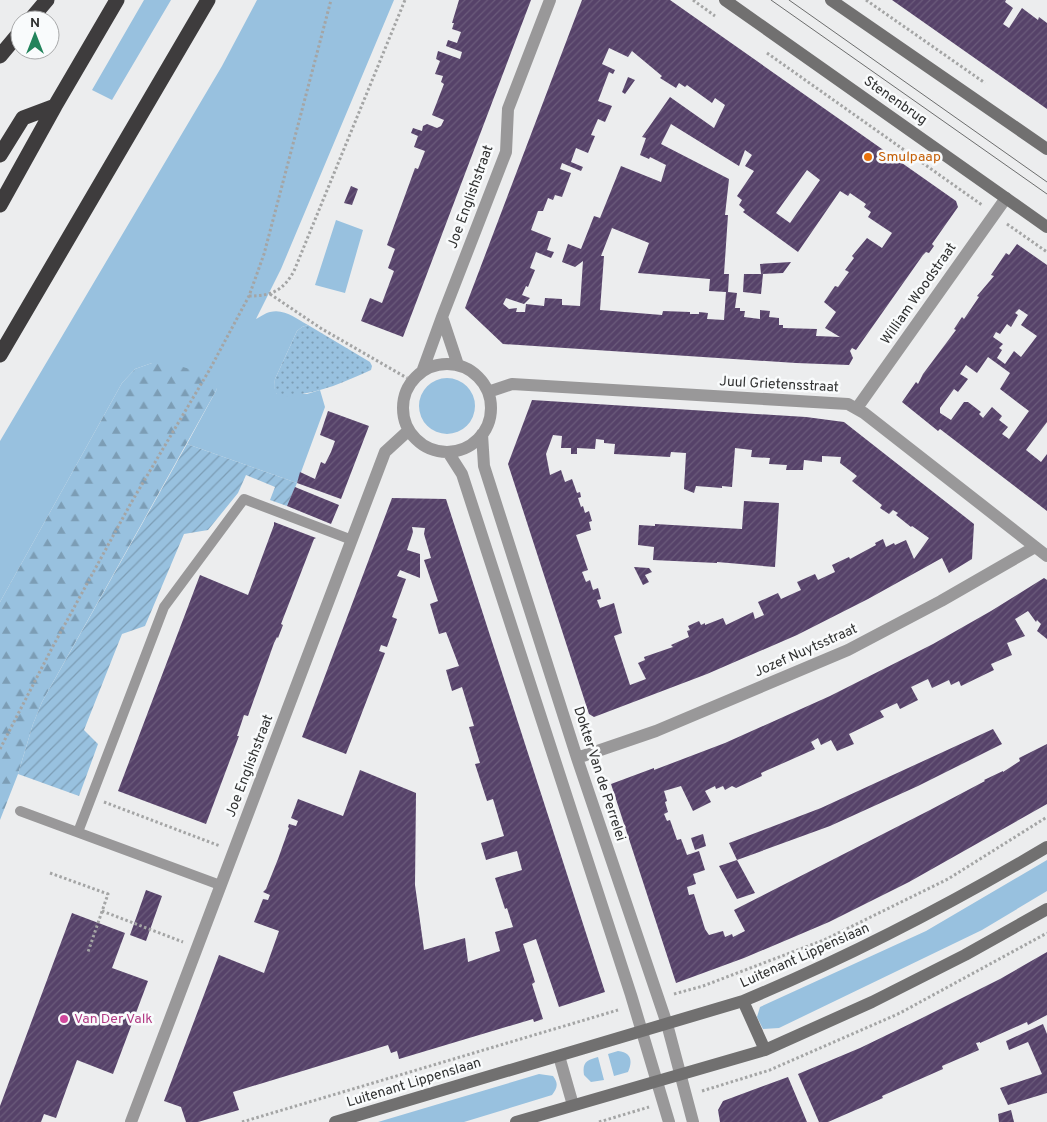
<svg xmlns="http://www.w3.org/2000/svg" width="1047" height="1122" font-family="Overpass,sans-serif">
	<defs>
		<pattern id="forest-firs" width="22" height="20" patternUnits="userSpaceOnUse" patternTransform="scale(1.25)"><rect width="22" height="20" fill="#98c1df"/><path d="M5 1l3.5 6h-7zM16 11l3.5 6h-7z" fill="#7c9db5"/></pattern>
		<pattern id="park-dots" width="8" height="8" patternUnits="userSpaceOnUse" patternTransform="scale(1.25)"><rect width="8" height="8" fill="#98c1df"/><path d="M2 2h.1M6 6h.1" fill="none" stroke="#7c9db5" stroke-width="1.8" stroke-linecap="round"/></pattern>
		<pattern id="garden-furrows" width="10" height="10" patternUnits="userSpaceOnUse" patternTransform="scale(1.25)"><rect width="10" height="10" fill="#98c1df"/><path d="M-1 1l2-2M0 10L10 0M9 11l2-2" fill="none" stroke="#7c9db5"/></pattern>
		<pattern id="building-hatch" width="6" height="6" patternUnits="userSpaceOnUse" patternTransform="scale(1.25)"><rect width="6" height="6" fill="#564269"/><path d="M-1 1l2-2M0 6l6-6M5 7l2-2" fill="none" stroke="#6b5b7b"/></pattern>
	</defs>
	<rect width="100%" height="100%" fill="#ecedee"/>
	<path fill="#98c1df" d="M144 0H171L112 100 92 90Z
		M257 0H394L281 269 256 319C260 317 265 313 270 312 284 308 297 319 308 325L302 327 297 331 275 379 274 387 277 394H307L320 390 325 407 297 483 187 444 217 389 152 363 135 369 122 383 0 602V441L222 66Z
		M336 220 363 230 345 293 315 285Z
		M419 406a28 28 0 1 1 56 0a28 28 0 1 1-56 0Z
		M1047 860V891L982 930 779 1028 763 1029 757 1017 760 1007 926 931Z
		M618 1051C631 1052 633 1061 628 1072L614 1076 608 1054Z
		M598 1057 604 1080 591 1082 584 1075C582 1062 587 1060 598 1057Z
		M539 1074 553 1076C559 1084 557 1088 552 1095L464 1122H378Z"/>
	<path fill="url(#forest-firs)" d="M152 363C180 364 198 368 217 389L42 702 33 724 18 774 0 820V602L122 383 135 369Z"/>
	<path fill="url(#park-dots)" d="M308 325 370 362 372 366 371 370C346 381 321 393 293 395 288 396 281 398 277 394 273 390 274 384 275 379L297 331 302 327Z"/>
	<path fill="url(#garden-furrows)" d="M187 444 297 483 287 506 270 500 275 487 246 475 238 493 208 530 184 534 145 626 122 634 84 730 98 744 79 796 18 774 33 724 42 702Z"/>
	<path fill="url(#building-hatch)" fill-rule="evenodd" d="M459 0H531L403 337 361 321 370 298 382 303 394 271 388 268 395 249 387 245 415 168 418 169 425 151 414 147 418 136 411 133 413 128 422 131 423 126 427 124 437 128 441 126 444 120 432 115 444 84 441 82 443 76 435 74 440 61 436 59 438 51 460 59 462 52 446 46 448 40 457 43 461 32 452 29 454 23H452Z
		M582 0H670L956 201 958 207 932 244 934 246 929 253 926 252 923 255 856 350 852 348 850 351 853 358 849 365 796 363 503 344 465 308ZM609 48 628 57 632 51 662 76 660 78 676 88 679 83 685 87 687 85 712 103 715 98 725 105 714 128 670 97 642 137 646 138 640 155 649 159 650 157 666 165 661 182 621 166 600 218 594 216 581 249 568 244 562 262 575 267 583 261 580 306 562 305V299L545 298 544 306 526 304 525 312H516L517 308 509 309 503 304 506 298 524 304 530 298 522 295 526 286 528 287 535 270 530 268 536 252 551 258 554 252 547 250 551 238 531 230 538 211H543L548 198 553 200 555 195 562 197 571 173 560 169 562 163 581 171 583 167 571 162 576 148 588 153 595 136 591 135 598 119 605 122 612 106 598 101 609 72 613 74 615 70 602 64ZM671 124 739 166 745 150 752 155 745 166 754 171 737 196 742 200 739 205 745 210 743 212 798 252 840 191 848 196 850 193 866 204 864 207 871 212 868 217 892 233 882 248 867 238 852 256 854 258 845 270 849 272 838 287 835 286 824 302 836 312 825 328 840 337 816 336 817 329 783 328V325H779V318L769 317 770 311 760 310V319L744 317 745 311H740V308H735L737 293 728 292 729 274H724L728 215H725L729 179 661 144ZM807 170 820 180 790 223 776 213ZM612 228 649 243 638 273 710 279 709 291 726 292 724 320 707 319 708 313 699 312V314H690V312L663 311 662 315 600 310 604 256H601Z
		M892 0H1006L1005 2 1013 8 1003 24 1009 28 1022 8 1038 20 1039 17 1047 23V109Z
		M628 77 635 80 625 94 622 92Z
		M351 186 358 189 352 205 344 203Z
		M1017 244 1047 265V422L1026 450 1041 462 1047 454V511L940 429 938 431 902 402 916 382 918 384 923 374 956 330 954 329 962 317 964 319 979 297 977 296 994 276 991 275 1006 253 1009 255ZM1019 309 1028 315 1021 325 1037 336 1021 357 1014 351 1005 364 997 358 1002 350 999 348 1003 344 993 337 996 332 1000 334 1007 324 1011 327 1018 315 1015 313ZM988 357 1010 373 1000 389 1029 411 1009 439 1002 434 1008 427 999 420 1002 416 992 407 983 418 979 414 981 412 968 402H964L951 420 940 413V408L954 389 958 392 968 379 960 374 966 365 977 373Z
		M791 262 783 273 761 274 760 264Z
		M744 274H763L761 294 743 292Z
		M532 400 806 417 844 422 974 524 972 559 949 573 942 558 868 599 797 635 707 674 594 717 589 714 508 464ZM553 435 562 436 561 448H571V454H577V448L595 449 596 439 604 440V443L615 444 614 454 670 457 671 452 686 453 684 489 694 493 696 486 722 488V486L732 487 735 448 752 450 751 457 770 458 769 464 787 465 786 470H803L804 460 822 462V456L841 457 840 463 857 476 852 481 882 505 880 508 889 514 893 510 898 513 896 515 911 527 912 526 929 538 914 559 906 540 895 545 894 543 886 547 883 539 875 543 876 545 850 559 849 557 832 565 835 572 818 580 815 574 797 582 801 590 781 599 778 593 758 602 764 615 755 619 753 612 726 625 723 618 705 625V623L701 625 699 621 688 626 690 630 687 631 689 637 671 645 673 647 644 657 645 660 638 663 646 679 630 685 614 636 622 633 614 603 600 608 597 600 601 599 598 588 593 590 590 580 586 582 582 572 588 570 576 535 591 530 589 522 592 521 589 511 585 513 583 506 581 507 578 498 581 497 580 492 577 493 572 479 565 482 561 470 550 475 546 454Z
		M328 411 369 426 341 499 297 483 300 472 315 479 321 462 325 464 331 452 335 441 320 435Z
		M295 487 339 505 331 524 287 506Z
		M392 498 446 499 605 992 559 1007 536 939 523 944 535 982 532 984 543 1019 534 1022 533 1019 399 1059 397 1051 391 1053 388 1045 233 1092 239 1110 198 1122H186L181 1107 164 1101 219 955 264 973 279 931 254 922 263 899 268 900 270 895 263 892 266 889 278 859 289 828 288 827 289 824 296 826 298 821 291 818 298 799 343 816 360 770 416 793 415 885 424 950 465 938 468 962 500 951 495 932 513 927 507 908 505 909 495 878 522 870 517 851 486 860 481 843 504 836 493 799 487 801 475 764 480 763 469 727 474 726 462 687 452 691 446 670 459 666 446 632 439 634 430 604 438 601 424 560 431 558 424 534 425 528 412 527 413 532 407 550 420 554V578L400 570 397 576 406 579 392 617 397 619 387 647 381 645 379 651 385 653 346 754 302 737Z
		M744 501 779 503 775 567 717 562V563L653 560 654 547 638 545 639 525 655 526V524L742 529Z
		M274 522 316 538 314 539 281 624 283 625 278 638 277 637 274 643 248 716 244 715 237 736H239L206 824 118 791 200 575 248 595 274 525Z
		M634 567 649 568 652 572 645 575 649 582 643 585Z
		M1044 578 1047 580V639L1037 631 1041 624 1037 620 1036 622 1028 611 1015 619 1025 636 1007 643 1012 655 991 664 994 670 961 686 959 681 951 685 949 680 932 688 928 679 911 687 918 700 900 709 897 703 880 711 884 717 849 734 854 744 837 751 831 740 821 745 818 738 811 742 815 749 761 773 762 776 736 788 732 786 725 790 723 786 716 789 715 786 705 791 711 802 693 811 681 786 664 791 667 801 665 802 668 812 664 814 667 821 670 820 677 840 681 839 687 855 699 851 705 870 693 874 696 884 687 887 689 895 694 894 705 929 709 935 723 931 725 937 732 934 733 937 745 931 734 910 930 810 985 781 984 780 1003 771V772L1020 761 1019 758 1047 744V804L909 882 829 922 744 958 676 983 611 784 654 768V770L725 743 830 696 933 644 991 611Z
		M993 729 1002 744 918 786 830 826 737 860 729 843 821 808Z
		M703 834 706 846 695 850 691 838Z
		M737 860 755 893 737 899 719 866Z
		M146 890 162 896 146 941 130 935Z
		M72 913 125 933 112 968 148 981 113 1074 77 1060 56 1118 44 1114 41 1122H0V1106Z
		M1047 952V1015L1028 1025 1027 1022 980 1043V1042L976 1043 979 1050 942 1066 943 1069 882 1096 883 1098 828 1122H819L798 1074 860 1048 920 1019 1000 979Z
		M1043 1024 1047 1034V1093L1008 1105 1000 1088 1042 1074 1028 1042 1009 1050 1006 1041Z
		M788 1077 807 1122H720L718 1110 723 1101Z
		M1011 1110 1014 1122H999L998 1114Z"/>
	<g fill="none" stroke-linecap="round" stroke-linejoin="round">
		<path stroke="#a4a5a5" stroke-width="3" stroke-dasharray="2.5 2.5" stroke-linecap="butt" d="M693 0 715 16
			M866 0 985 83
			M767 53 982 205
			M1007 224 1047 252
			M270 294 322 329 407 378
			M249 296C271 296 283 291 294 271L405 0
			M0 749 52 648 131 503 210 369 249 296 264 254 331 0
			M104 802 220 846
			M50 873 108 894 88 952
			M102 911 183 942
			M674 994 703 986 824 940 948 879 1047 817
			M702 1091 770 1070 900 1013 1047 933
			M242 1122 618 1010
			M599 1122 649 1107"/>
		<path stroke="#999899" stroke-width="10" d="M20 811 220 885
			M78 832 164 607 244 499 352 540"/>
		<path stroke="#999899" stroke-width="12" d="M442 317 458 365
			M403 408a44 44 0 1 1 88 0a44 44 0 1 1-88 0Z
			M422 372 442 317 506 152 508 109 550 0
			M488 392 512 384 848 404 864 413 1047 556
			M857 408 1006 198
			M482 434 484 466 577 758 667 1024 693 1122
			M448 452 462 474 631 995 669 1122
			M577 758 656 731 848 650 941 601 1035 547
			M559 1056 573 1105
			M131 1122 385 452 409 430"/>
		<path stroke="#717070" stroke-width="12" d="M725 0 1047 227
			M831 0 1047 149
			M743 1001 765 1050
			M335 1122 743 1001C849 957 949 905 1047 847
			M516 1122 765 1050 872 1002 965 955 1047 909"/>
		<path stroke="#3e3c3d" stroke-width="15" d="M30 20 47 0
			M0 56 20 32
			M0 155 23 118 55 106
			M0 205 55 106 117 0
			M0 355 208 0"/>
		<path stroke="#6c6d6d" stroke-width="1" d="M771 0 1047 194
			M789 0 1047 182"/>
	</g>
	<circle fill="#e8710a" stroke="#f9fbfc" stroke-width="2" cx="868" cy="157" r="5"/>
	<circle fill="#d1479c" stroke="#f9fbfc" stroke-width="2" cx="64" cy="1019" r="5"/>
	<g text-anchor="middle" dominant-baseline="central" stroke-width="5" stroke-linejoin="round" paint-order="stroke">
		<g font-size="14" fill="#303131" stroke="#f9fbfc">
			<text transform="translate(895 101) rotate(35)">Stenenbrug</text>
			<text transform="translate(471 197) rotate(-70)">Joe Englishstraat</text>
			<text transform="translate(919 294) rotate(-55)">William Woodstraat</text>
			<text transform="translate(779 385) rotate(3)">Juul Grietensstraat</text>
			<text transform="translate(806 651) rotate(-24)">Jozef Nuytsstraat</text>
			<text transform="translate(250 766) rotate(-69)">Joe Englishstraat</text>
			<text transform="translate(599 774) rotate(72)">Dokter Van de Perrelei</text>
			<text transform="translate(805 956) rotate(-24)">Luitenant Lippenslaan</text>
			<text transform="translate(414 1083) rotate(-17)">Luitenant Lippenslaan</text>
		</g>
		<g font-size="14" fill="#c56008" stroke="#f9fbfc" text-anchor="start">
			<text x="878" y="157">Smulpaap</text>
		</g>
		<g font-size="14" fill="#b23c85" stroke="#f9fbfc" text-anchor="start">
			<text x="74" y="1019">Van Der Valk</text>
		</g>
	</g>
	<g transform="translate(35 35)"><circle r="24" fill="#f9fbfc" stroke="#a9aaab"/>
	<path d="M0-4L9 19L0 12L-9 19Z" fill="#22835b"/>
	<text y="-8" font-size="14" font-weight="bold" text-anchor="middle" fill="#303131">N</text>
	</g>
</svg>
